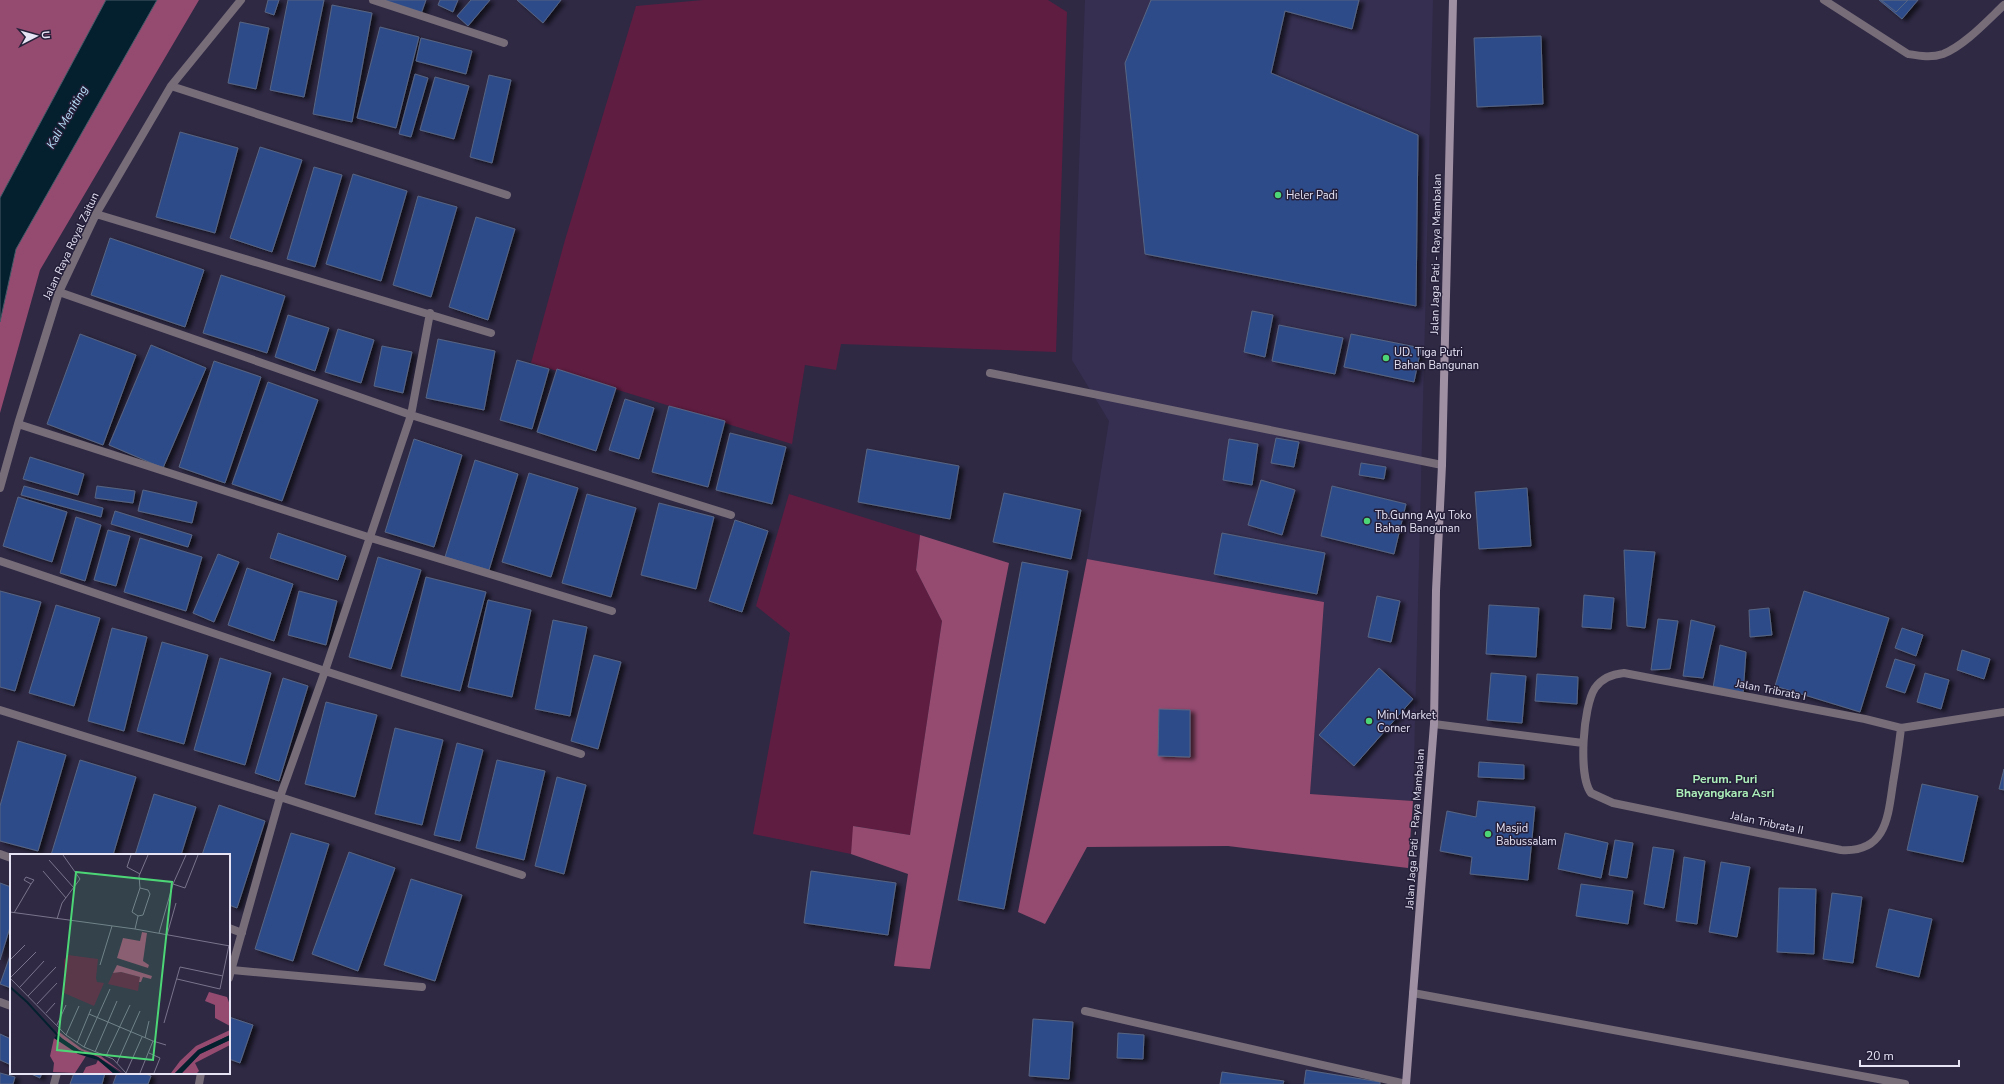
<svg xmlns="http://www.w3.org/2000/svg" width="2004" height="1084" font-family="'Nunito Sans',sans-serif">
	<defs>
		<filter id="shadow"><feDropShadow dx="4.5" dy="2.5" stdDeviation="2" flood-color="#0009"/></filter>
	</defs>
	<rect width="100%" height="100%" fill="#2f2944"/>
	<path fill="#362f51" d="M1085 0H1433L1413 801 1310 794 1324 602 1087 559 1109 421 1072 360Z"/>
	<path fill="#5f1d41" d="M703 0H1048L1067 12 1056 352 841 344 836 370 805 365 792 444 531 363 565 240 636 6Z
		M789 494 920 535 916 570 942 621 910 835 854 826 851 854 753 834 790 633 756 606Z"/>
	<path fill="#954b70" d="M0 0H106L0 198Z
		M157 0H199L40 270 0 413V322L16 249Z
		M920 535 1009 563 930 969 894 966 908 874 851 854 853 826 910 835 942 621 916 570Z
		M1087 559 1324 602 1310 794 1413 801 1408 868 1228 846 1087 847 1045 924 1018 912Z"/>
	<path fill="#04202e" stroke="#485b6a" d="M106 0H157L16 249 0 322V198Z"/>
	<path fill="#2f4b89" stroke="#576582" filter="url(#shadow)" d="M268 0H279L274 15 265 12Z
		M288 0H324L304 97 270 90Z
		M381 0H426L421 14Z
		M440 0H458L453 12 438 5Z
		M471 0H490L468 26 457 16Z
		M517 0H561L543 23Z
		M1151 0H1359L1352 29 1285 11 1271 73 1418 135 1416 306 1145 254 1125 63Z
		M1879 0H1918L1902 19Z
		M1881 0H1908L1896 12Z
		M332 5 372 13 352 122 313 114Z
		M240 22 269 28 256 89 228 83Z
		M380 27 419 37 396 128 357 118Z
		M1541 36 1543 104 1477 107 1474 38Z
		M421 38 472 51 466 74 416 61Z
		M415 74 428 78 411 137 399 134Z
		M489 75 511 80 492 163 470 157Z
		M435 77 469 86 454 139 420 130Z
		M180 132 238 148 215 233 156 217Z
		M260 147 302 160 272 252 230 238Z
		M314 167 342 175 315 267 287 259Z
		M353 174 407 191 381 281 326 264Z
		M418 196 457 207 431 297 393 285Z
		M476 217 515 229 488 320 449 307Z
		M110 238 204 270 185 327 91 295Z
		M221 275 285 296 267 353 203 333Z
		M1252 311 1273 315 1265 357 1244 352Z
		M288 315 329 328 315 371 275 357Z
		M1279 325 1343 338 1335 374 1272 361Z
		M338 329 374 340 361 383 325 372Z
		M80 334 136 355 103 445 47 424Z
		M1351 334 1421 348 1414 382 1344 367Z
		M438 339 495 351 484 410 426 398Z
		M151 345 206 368 163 468 109 445Z
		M382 346 412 352 403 393 374 386Z
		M517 360 549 369 532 429 500 420Z
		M214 361 261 377 225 483 179 467Z
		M557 369 616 388 596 451 537 432Z
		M268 382 318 400 282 501 232 484Z
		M625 399 654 408 639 459 609 450Z
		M669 406 725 421 708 487 652 472Z
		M730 433 786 447 772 504 716 490Z
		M1276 438 1299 442 1294 467 1271 463Z
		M414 439 462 455 434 547 385 532Z
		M1229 439 1258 444 1252 485 1223 480Z
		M867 449 959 466 950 519 858 502Z
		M30 457 84 474 78 495 23 479Z
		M475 460 518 474 489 570 445 557Z
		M1361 463 1386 467 1384 479 1359 475Z
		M529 473 578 488 551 577 502 562Z
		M1261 480 1295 490 1282 535 1248 525Z
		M24 486 103 508 101 517 21 495Z
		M97 486 135 491 133 503 95 498Z
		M1332 486 1406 504 1394 554 1321 536Z
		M1527 488 1531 546 1479 549 1475 492Z
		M143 490 197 502 192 523 138 511Z
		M1004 493 1081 510 1071 559 993 542Z
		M587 494 636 508 611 597 562 583Z
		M18 497 67 512 52 562 3 546Z
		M659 503 714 517 696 589 641 575Z
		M115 511 192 535 188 547 111 524Z
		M76 517 101 525 85 581 60 573Z
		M735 520 768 531 742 612 709 601Z
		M108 530 130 536 116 586 94 580Z
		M278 533 346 556 338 580 270 558Z
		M1222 533 1325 553 1317 594 1214 574Z
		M140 538 202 557 186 611 124 592Z
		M1624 550 1655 552 1645 628 1627 626Z
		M218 554 239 562 214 622 193 613Z
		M378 557 421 570 391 669 349 657Z
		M1022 562 1068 571 1004 909 958 900Z
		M247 568 293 584 274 641 228 625Z
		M426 577 486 592 460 691 401 676Z
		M0 591 41 602 15 691 0 687Z
		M299 591 337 601 326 645 288 635Z
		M1804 591 1889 618 1860 712 1775 686Z
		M1584 595 1614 598 1611 629 1582 627Z
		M1377 596 1400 601 1391 642 1368 637Z
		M488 600 531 610 512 697 468 687Z
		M56 605 100 618 74 706 29 693Z
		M1489 605 1539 608 1536 657 1486 654Z
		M1769 608 1772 635 1750 637 1749 610Z
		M1658 619 1678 621 1670 669 1651 670Z
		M553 620 587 627 570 716 535 709Z
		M1691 620 1715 626 1703 678 1683 676Z
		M112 628 147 637 124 731 88 721Z
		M1902 628 1923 635 1916 656 1895 648Z
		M162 642 208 655 184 744 137 731Z
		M1720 645 1746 652 1743 694 1713 688Z
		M1962 650 1990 659 1984 679 1957 670Z
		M594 655 621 662 598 749 571 741Z
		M220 658 271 673 245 765 194 750Z
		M1895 659 1915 665 1905 693 1886 687Z
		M1379 668 1413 699 1354 766 1319 735Z
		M1491 673 1526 676 1522 723 1487 720Z
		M1925 673 1949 680 1941 709 1917 702Z
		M1537 674 1578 677 1577 704 1535 701Z
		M283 678 308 686 279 781 255 773Z
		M326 702 377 715 355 797 305 784Z
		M1159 709 1190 710V757L1158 756Z
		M395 728 443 740 422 825 375 814Z
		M18 741 66 755 38 851 0 841V806Z
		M457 743 483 750 460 841 434 835Z
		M80 760 136 777 113 855H51Z
		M497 760 545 771 524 860 476 848Z
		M1479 762 1524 765V779L1478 777Z
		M2004 769V790L1999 789Z
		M557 777 586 785 564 874 535 866Z
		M1922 784 1978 796 1963 862 1907 850Z
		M154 794 196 807 181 855H135Z
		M1478 801 1535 807 1528 880 1470 874 1472 857 1440 851 1447 811 1476 817Z
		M219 805 265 821 237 908 229 905V855H202Z
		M291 833 329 844 293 961 255 949Z
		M1565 833 1608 843 1601 878 1558 869Z
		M1615 840 1633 843 1627 878 1609 875Z
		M1653 847 1674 850 1664 908 1644 904Z
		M349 852 395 868 358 971 312 954Z
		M1684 857 1705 861 1697 924 1676 921Z
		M1721 862 1750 867 1737 937 1709 932Z
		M811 871 896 883 888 935 804 923Z
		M411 879 462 895 435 981 384 965Z
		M0 883 11 887V924L0 960Z
		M1581 884 1633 891 1628 924 1576 916Z
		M1779 888 1816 889 1814 954 1777 952Z
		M1832 893 1862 897 1853 963 1823 959Z
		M1889 909 1932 919 1919 977 1876 967Z
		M11 953V988L0 984Z
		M229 1017 253 1025 240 1063 229 1059Z
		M1033 1019 1073 1022 1069 1079 1029 1076Z
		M1118 1033 1144 1035 1143 1059 1117 1058Z
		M0 1034 11 1039V1065L0 1060Z
		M1306 1070 1380 1082V1084H1304Z
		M1222 1072 1284 1081 1283 1084H1220Z
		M0 1073 15 1077 13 1084H0Z
		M29 1073H42L40 1078Z
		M74 1073H105L102 1084H70Z
		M117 1073H143L151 1076 148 1084H113Z"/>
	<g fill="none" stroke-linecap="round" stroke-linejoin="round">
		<path stroke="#776d79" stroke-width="8" d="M1085 1011 1406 1084"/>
		<path stroke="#776d79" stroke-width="8" d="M373 0 504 43
			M1824 0 1908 54C1920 56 1931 58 1943 54 1964 46 1987 21 2004 5
			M171 86 507 195
			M96 214 491 333
			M59 292 411 415 731 515
			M990 373 1442 465
			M18 424 371 538 612 611
			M0 488 18 424 59 292 96 214 171 86 241 0
			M0 561 325 671 581 754
			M0 710 280 797 522 875
			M1434 724 1583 743
			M1901 728C1899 746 1896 765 1893 783 1888 817 1886 853 1841 850L1613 803 1591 793C1578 776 1583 706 1595 688 1602 678 1612 674 1624 673L1865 719 1901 728 2004 712
			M0 854 11 858
			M229 928 242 933
			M232 970 422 987
			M229 978 280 797 325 671 411 415 430 313
			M1413 993 1905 1084
			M0 1002 11 1006
			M54 1084 57 1073
			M199 1084 201 1073"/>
		<path stroke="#a090a3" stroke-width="8" d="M1406 1084 1434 724 1436 591 1442 465 1453 0"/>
	</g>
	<g fill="#4dd676" stroke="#251f39" stroke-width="1.5">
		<circle cx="1278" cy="195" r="4"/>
		<circle cx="1386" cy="358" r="4"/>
		<circle cx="1367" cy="521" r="4"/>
		<circle cx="1369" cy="721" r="4"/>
		<circle cx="1488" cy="834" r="4"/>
	</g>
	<g text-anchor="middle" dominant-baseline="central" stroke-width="3" stroke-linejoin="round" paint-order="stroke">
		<g font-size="11" fill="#e7e4f6" stroke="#251f39" text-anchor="start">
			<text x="1286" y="195">Heler Padi</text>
			<text x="1394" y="352">UD. Tiga Putri<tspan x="1394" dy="13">Bahan Bangunan</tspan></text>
			<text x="1375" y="515">Tb.Gunng Ayu Toko<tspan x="1375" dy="13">Bahan Bangunan</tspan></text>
			<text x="1377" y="715">Minl Market<tspan x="1377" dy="13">Corner</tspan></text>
			<text x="1496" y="828">Masjid<tspan x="1496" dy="13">Babussalam</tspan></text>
		</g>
		<g font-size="11" fill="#e7e4f6" stroke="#251f39">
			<text transform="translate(71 246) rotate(-65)">Jalan Raya Royal Zaitun</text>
			<text transform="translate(1436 254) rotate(-89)">Jalan Jaga Pati - Raya Mambalan</text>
			<text transform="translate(1771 690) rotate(11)">Jalan Tribrata I</text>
			<text transform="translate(1767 823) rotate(12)">Jalan Tribrata II</text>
			<text transform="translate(1415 829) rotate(-86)">Jalan Jaga Pati - Raya Mambalan</text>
		</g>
		<g font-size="12" font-style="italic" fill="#b8e1fa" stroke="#251f39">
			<text transform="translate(67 117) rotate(-60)">Kali Meniting</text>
		</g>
		<g font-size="12" font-weight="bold" fill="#acefb9" stroke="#251f39">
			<text x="1725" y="779">Perum. Puri<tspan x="1725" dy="14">Bhayangkara Asri</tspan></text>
		</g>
	</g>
	<g transform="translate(10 854)">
		<rect width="220" height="220" fill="#2f2944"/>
		<path d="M58 101 88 105 86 124 87 128 94 129 84 152 54 139V106ZM111 118 130 123 128 137 98 130 103 119Z" fill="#5f1d41"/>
		<path d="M132 78 137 79 133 107 139 111 138 114 107 104 113 84 130 87ZM107 111 142 122 141 125 133 123 131 128H129L130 123 111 118 103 119ZM199 138 217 143 220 151V172L205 164V151L195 147ZM220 176V181L188 196 165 219H161L170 207 186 192ZM48 177 72 195 91 202 113 219 88 203 69 196 47 181ZM44 184 76 202 65 219 43 218 44 209 40 202ZM220 186V191L185 209 189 217 187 219H172L190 200ZM88 206 103 219H73L76 213 86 210Z" fill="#954b70"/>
		<path d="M47 181 69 196 88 203 110 219H103L88 206 68 200 44 184ZM220 181V186L190 200 172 219H165L188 196Z" fill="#04202e"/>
		<path fill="none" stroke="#04202e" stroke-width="2" d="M0 133 17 148 52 186"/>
		<path fill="none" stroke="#79748b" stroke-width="1" d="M121 1 117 13 130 20M39 6 64 34M33 17 56 44M163 30 175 34 188 1M0 58 125 75 220 92M4 59 21 30 14 26 16 23 24 26 21 30M128 62 122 58 130 34 129 22 138 1M128 62 133 61 140 40 138 36 130 34M47 65 52 49 70 25 53 1M125 75 128 62M149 79 163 30 176 1M157 81 166 49M0 106 15 91M90 111 102 72M0 124 56 181 74 193 103 205 116 219M0 124 26 98M167 125 210 135 219 91M10 133 34 107M18 142 46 113M27 150 47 129M36 159 45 149M79 160 143 187 130 219M154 169 170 113 213 122M47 171 56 151M56 181 69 152M135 184 139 167M143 187 156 191M67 189 81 155M74 193 100 135M85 198 107 147M139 199 150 204 144 219M96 202 120 151M107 209 130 157M116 219 132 183"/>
		<path fill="#4dd676" fill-opacity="0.15" stroke="#4dd676" stroke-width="2" d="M66 18 162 28 143 206 47 196Z"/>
		<rect width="220" height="220" fill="none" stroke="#e7e4f6" stroke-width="2"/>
	</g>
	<g transform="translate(36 36) rotate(84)" stroke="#251f39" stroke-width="3" paint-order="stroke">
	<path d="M0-3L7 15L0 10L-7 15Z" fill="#e7e4f6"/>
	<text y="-6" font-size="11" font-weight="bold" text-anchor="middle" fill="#e7e4f6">U</text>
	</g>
	<path d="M1860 1060v6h99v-6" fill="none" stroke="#e7e4f6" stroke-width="2"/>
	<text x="1866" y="1060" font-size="12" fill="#e7e4f6" stroke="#251f39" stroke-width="3" paint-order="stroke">20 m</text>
</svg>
